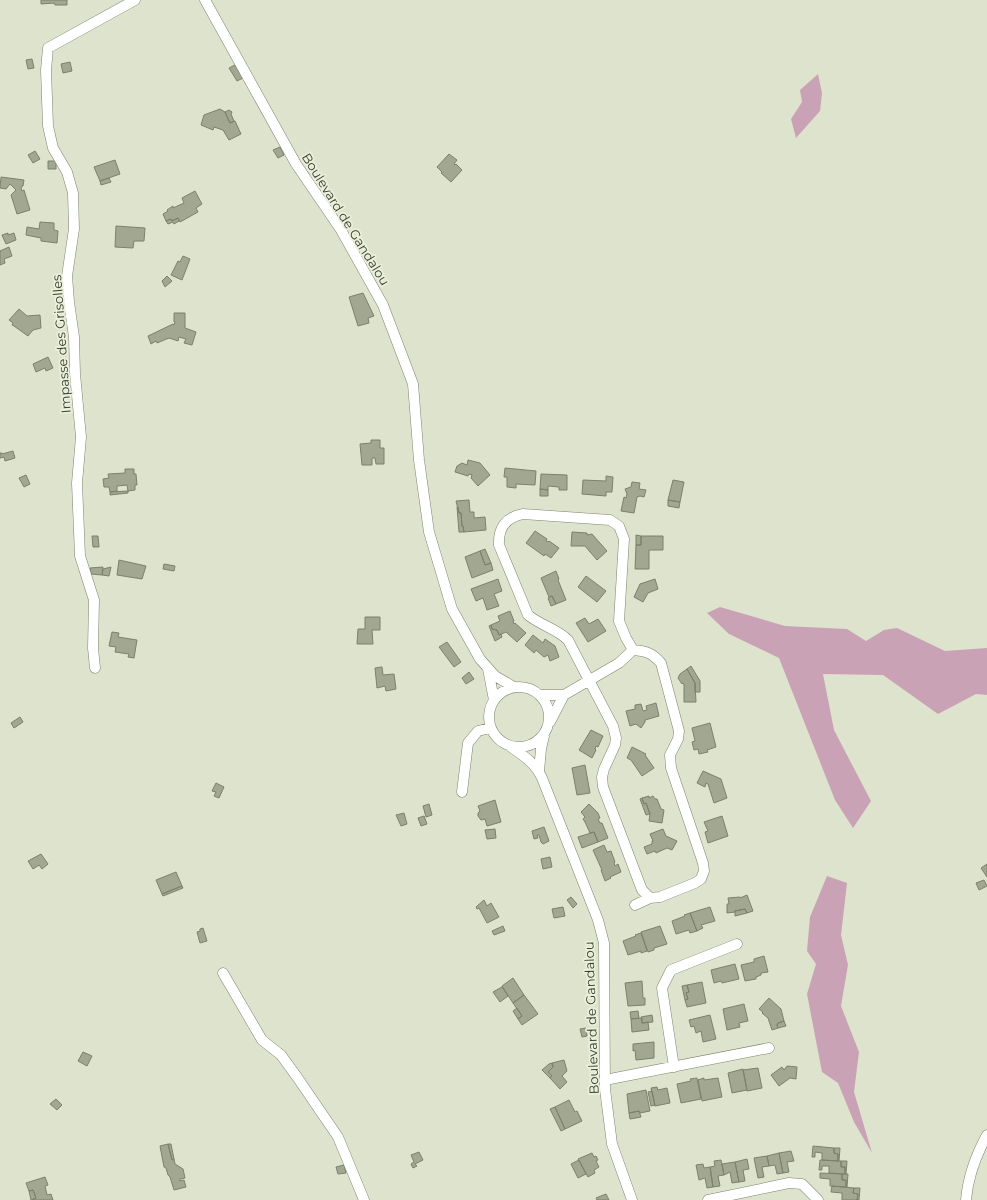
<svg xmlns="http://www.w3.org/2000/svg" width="987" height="1200" font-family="Montserrat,sans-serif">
	<rect width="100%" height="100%" fill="#dde3cc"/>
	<path fill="#c9a3b5" d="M818 74 822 93 820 111 796 138 791 119 802 102 800 90Z
		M720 607 785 626 847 629 866 641 884 630 897 628 945 651 987 648V695L976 694 938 714 883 675 823 674 834 730 871 801 853 828 835 800 779 658 729 634 707 613Z
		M827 876 847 883 841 935 848 965 841 1006 859 1052 854 1092 872 1153 854 1122 838 1083 822 1072 807 994 816 964 807 951 810 917Z"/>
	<path fill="#a1a791" stroke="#7b816c" d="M41 0H67V5H55L54 3 41 4Z
		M32 59 34 68 28 69 26 60Z
		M70 62 72 71 63 73 61 64Z
		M235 65 243 78 237 81 229 68Z
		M220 109 225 112 230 123 235 121 241 134 229 140 223 130 214 127 213 130 201 125 204 115Z
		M229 110 232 112 231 114 234 121 230 123 225 112Z
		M280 147 284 155 278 158 273 150Z
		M35 151 40 159 33 163 28 155Z
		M449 154 457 160 454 164 455 165 456 164 462 170 451 182 441 173 442 172 437 167Z
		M115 160 120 174 100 181 94 167Z
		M48 161H56V169H48Z
		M1 177 24 180 23 186 21 187 22 191 24 190 30 210 17 214 11 195 16 190 10 184 6 189 0 188Z
		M109 178 111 182 101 185 100 181Z
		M195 191 202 204 196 208 198 212 180 222 178 218 172 221 171 219 166 221 163 214 168 211 167 210 173 206V208L184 203 182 198Z
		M178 218 179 221 174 224 173 222 168 224 166 221 171 219 172 221Z
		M40 222 54 223V230L58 231 57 243 41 241V238L26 235 27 227 39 229Z
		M116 226 145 228 144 241H134L133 248 115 247Z
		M8 233V235L14 233 16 240 6 244 2 235Z
		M9 247 12 256 4 259 5 263 0 265V251Z
		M183 256 190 259 182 280 171 275 178 261 180 262Z
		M167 276 172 281 165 287 162 281Z
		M363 293 374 316 368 318 369 323 358 326 349 297Z
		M19 309 27 316 40 315 41 328 33 330 28 336 14 326 12 325 13 323 9 320Z
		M174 313H185V328L196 332 192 345 184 343 186 339 179 337 178 341 169 338 157 343 156 341 151 344 148 336 173 324 174 325 175 322H174Z
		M48 357 53 368 46 371 45 368 36 372 33 364Z
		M371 440H380V448H384V464H376L375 458H372V465H362L360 444 371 443Z
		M13 451 15 458 5 461 4 457 0 458V453H2V454Z
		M468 460 480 463 490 475 478 486 471 478 472 475 469 474 468 476 455 472 457 466 462 463 467 465Z
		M505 468 536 471 535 485 516 484V488L507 487V477H504Z
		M125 469H134V474H136L137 485H135V490L128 491 127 485 117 486V491L110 492 109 487H104L103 479 109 478 108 474 125 473Z
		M541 474 567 475V490H559V487L548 486V490L540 489Z
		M26 475 30 484 24 487 19 478Z
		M606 476 613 477 612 492H606V496L582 494 583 480 606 481Z
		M673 480 684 482 680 502 668 500Z
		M632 482 640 483 639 489 646 490 644 497 640 496 637 497 634 513 621 511 624 497 626 498 627 494 625 489 631 487Z
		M540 489 548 490V496H540Z
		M128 491V493L110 495V492Z
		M469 500 470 512H474V518L485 517 486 530 464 532 463 526H462L461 513H459L456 501Z
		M668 500 680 502 679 508 668 506Z
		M457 507H458L459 513H461L462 526H463L464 532H459Z
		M535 531 547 539 546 541 548 542 549 541 559 548 551 558 545 554 544 556 526 543Z
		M572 532 587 533V535L592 534 607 551 597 560 585 546H571Z
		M636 535 641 536V545H636Z
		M92 536H98L99 547H93Z
		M641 536H663V550H649V569H635L636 545H641Z
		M485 549 491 563 485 565 480 551Z
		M480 551 485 565 491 563 493 570 472 578 465 557Z
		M119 560 146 566 142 579 117 575Z
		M164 564 175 566 174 571 163 569Z
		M103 567 102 575 91 574 90 568Z
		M111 567 109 576 102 575 103 569Z
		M556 571 559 579 558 580 566 600 556 604 552 596 549 597 541 578Z
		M586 576 606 591 597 602 578 587Z
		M498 579 502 591 494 594 499 606 487 610 483 598 476 601 471 589Z
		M655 579 658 589 648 593 643 602 634 597 640 584Z
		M552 596 556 604 551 606 548 598Z
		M510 611 514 621H513L514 624 515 623 526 633 517 642 506 632 499 635 497 630 492 629 491 625 500 621 498 616Z
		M365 617H380V630H372L373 644H357L358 629H365Z
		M585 618 589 624 598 619 606 631 588 642 576 623Z
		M491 625 492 629 497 630 499 635 501 634 502 637 495 641 489 626Z
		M112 632 119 633 118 637 137 640 134 658 128 657 129 654 115 652 116 647 109 646Z
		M533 635 543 643 545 639 555 646 559 657 550 661 548 655 544 657 536 650 534 653 525 645Z
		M447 642 461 662 454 667 439 647Z
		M691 666 700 681V692H695V683L687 669Z
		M381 667H382L383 675 394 674 396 689 386 691 385 686 377 688 375 668Z
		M687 669 695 683 696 702H684V685L683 683 682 684 678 678 680 674Z
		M469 672 474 679 466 684 462 678Z
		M656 703 659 716 645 720V722L641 728 636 724 630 726 626 711 635 709V705L641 704 643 711 647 710 646 706Z
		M20 717 23 722 14 728 11 723Z
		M710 723 716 747 707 750 708 752 699 754 698 749 694 750 692 742 695 741 692 728Z
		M591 730 603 736 598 747 596 746 595 749 596 750 592 758 579 750Z
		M632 747 646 754 645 755 654 768 642 776 631 760 627 758Z
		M585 765 590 793 577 795 572 768Z
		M703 771 721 779 727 798 714 803 708 784 706 783 705 787 697 783Z
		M216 783 224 787 219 798 214 796 216 792 212 791Z
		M649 796V798L653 796 655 799H657L661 809 664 810 662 823 649 821 650 814 646 803 644 804 642 798Z
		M642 798 644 804 646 803 650 814 646 815 640 799Z
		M495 800 501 822 487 826 485 819 481 820 478 816V813L480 811 478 806Z
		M429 804 432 815 426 817 423 806Z
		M589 804 598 813 600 818 598 819 600 823H602L608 838 598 842 594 832 590 833 585 822 583 819 585 817 581 812Z
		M404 813 407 824 401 826 396 815Z
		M424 816 427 824 421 826 418 818Z
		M722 816 728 836 708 843 705 832 708 831 704 822Z
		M544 827 549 841 543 844 541 842 539 835H537L538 838 534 839 532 831Z
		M495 829 496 838 487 839 485 830Z
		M663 829 666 836 677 841 672 850 667 848 656 853 655 851 647 854 644 847 652 844V841H653L650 834Z
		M594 832 598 842 582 848 578 837Z
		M604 845 607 852 611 851 615 862 614 863 615 866 618 864 621 872 610 877 611 878 605 881 601 870H602L593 850Z
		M41 854 48 864 42 869 39 865 33 869 28 861Z
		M550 857 552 867 543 869 541 859Z
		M987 864V877L981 868Z
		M176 872 182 886 162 894 156 880Z
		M984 880 987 886 979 890 976 883Z
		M182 886 183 888 163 896 162 894Z
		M747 895 753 911 747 913 745 909 735 911V912L727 913V904H729L728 898 740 897V898Z
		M571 897 577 904 573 908 567 900Z
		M484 900 487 906 491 903 499 917 487 923 479 908 477 909 476 907Z
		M563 907 565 916 554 918 552 909Z
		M710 907 715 921 701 925 703 928 697 931 690 913Z
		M745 909 747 913 735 916V911Z
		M690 913 697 931 690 933 689 930 676 934 672 921 685 916 684 915Z
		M503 926 505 931 494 935 492 931Z
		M660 926 667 944 654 948V950L648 952 641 932Z
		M203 928 207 941 200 943 197 932 200 931V929Z
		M641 933 647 951 641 953V951L628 955 623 941 636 936 635 935Z
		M764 956 768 972 761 973V975L756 977V979L745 981 741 965 754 962V959Z
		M735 964 739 979 722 983 721 981 714 983 711 970Z
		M513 978 524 995 513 1003 502 986Z
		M642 981 643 998H645V1005L628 1006 625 983Z
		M702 982 706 1003 687 1007 685 1000 688 999 686 993 689 992 687 985Z
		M687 985 689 992 686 993 688 999 685 1000 682 986Z
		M502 987 508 996 500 1002 493 992Z
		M524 995 538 1014 522 1025 518 1019 522 1016 513 1003Z
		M769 998 781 1009 784 1021 778 1023 777 1025 778 1028 772 1030 768 1018 762 1013 763 1012 759 1009Z
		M744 1004 748 1021 739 1023 740 1027 727 1030 723 1009Z
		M517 1008 522 1016 518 1019 513 1011Z
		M638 1011 639 1018 631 1019 630 1012Z
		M652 1015 653 1022 642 1023 641 1017Z
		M710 1015 716 1039 703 1042 701 1031 696 1033 694 1026 691 1027 689 1020Z
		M642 1018V1023L648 1022 649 1030 632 1032 631 1019Z
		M784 1021 786 1026 778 1028 777 1025 778 1023Z
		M586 1028 587 1036 582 1037 580 1029Z
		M654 1042V1058L636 1060 635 1050 633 1051V1044Z
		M83 1052 92 1056 87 1066 78 1061Z
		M564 1060 567 1071 562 1076 567 1082 560 1089 550 1078 552 1076 548 1072 553 1067 552 1063Z
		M552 1063 553 1067 548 1072 552 1076 550 1078 542 1070 549 1064Z
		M787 1066 797 1067 796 1079 790 1078 779 1086 771 1075 782 1067 784 1070Z
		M758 1068 762 1088 747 1091 743 1070Z
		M743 1069 747 1090 732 1093 728 1073Z
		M697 1078 701 1099 681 1103 677 1084 691 1081 690 1079Z
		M704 1078V1080L718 1078 722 1097 702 1101 698 1080Z
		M657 1087 658 1090 667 1088 670 1103 655 1106 651 1088Z
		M646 1090 650 1111 640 1113 639 1111 629 1113 627 1094Z
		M652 1091 655 1105 651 1106 648 1092Z
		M56 1099 62 1105 57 1110 50 1104Z
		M569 1100 575 1112 577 1111 582 1121 565 1129 555 1107Z
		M555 1107 565 1129 561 1131 550 1109Z
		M639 1111 641 1117 630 1119 629 1113Z
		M168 1144H171L174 1159 172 1160Z
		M168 1144 172 1160 174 1159 175 1164 183 1169 185 1178 180 1179V1181L184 1180 186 1187 174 1190 170 1177 168 1175 166 1168 164 1167 160 1146Z
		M813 1146 834 1148V1153L838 1154V1161L822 1160V1153L815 1152V1157H812Z
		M834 1148H840L839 1161H838V1154L834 1153Z
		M791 1151 794 1161 787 1162 789 1172 783 1173 779 1153Z
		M419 1152 423 1160 415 1164 417 1166 413 1168 411 1164 414 1162 411 1155Z
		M592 1153 594 1157 596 1156 598 1160 596 1161 599 1167 594 1170 595 1173 588 1177 578 1159Z
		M779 1153 783 1173 777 1174 775 1165 769 1166 767 1156Z
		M767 1156 769 1166 762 1167 764 1177 758 1178 754 1158Z
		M747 1159 749 1169 743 1170 745 1181 739 1182 735 1162Z
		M579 1160 586 1174 578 1178 571 1164Z
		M721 1160 724 1175 718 1176 720 1186 713 1187 710 1167 715 1166 714 1161Z
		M820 1160 841 1161V1167H845V1174L829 1173V1166H822V1170H819Z
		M841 1161H847L846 1174H845V1167H841Z
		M735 1162 739 1182 732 1183 730 1172 724 1175 722 1164Z
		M703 1164 704 1168 710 1167 713 1187 707 1188 705 1178 699 1180 696 1165Z
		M344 1165 346 1173 338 1174 336 1167Z
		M820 1173 842 1174V1180H846V1187L830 1186V1179L820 1178Z
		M842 1174H848L847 1187H846V1180H842Z
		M45 1177 48 1185 45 1186 47 1195 51 1194 53 1200H32L36 1198 33 1190 29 1191 26 1183Z
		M832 1186 854 1188 853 1193 858 1194 857 1200H842V1193L831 1192Z
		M854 1188H860L859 1200H857L858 1194 853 1193Z
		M33 1190 36 1198 31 1200 29 1191Z
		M606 1194 609 1200H597L596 1198Z"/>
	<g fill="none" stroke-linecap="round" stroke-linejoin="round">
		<g stroke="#7d836e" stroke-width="11">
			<path id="street" d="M205 0 296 164 341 230 383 305 413 384 419 460 429 532 452 609 480 659 495 676 514 687
				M633 650 626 638 619 621 624 539 619 526 610 520 523 514C506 517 498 528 499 545L528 615C540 625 557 629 568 640L613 726 616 738 615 745 604 769 602 777 603 787 642 890 650 898
				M95 668 93 648 94 600 80 556 77 483 81 437 75 374 74 337 69 302 67 276 74 229 73 193 67 172 53 148 48 126 46 70 48 48 135 0
				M488 669 494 700
				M489 717a30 30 0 1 1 60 0a30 30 0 1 1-60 0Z
				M540 695H564L619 663 633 650C646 651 652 653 661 663L679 731 678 739 670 755 671 768 703 863 704 871 701 879 695 883 660 897 650 898 635 905
				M550 722 564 695
				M511 747C523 755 536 764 542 778L598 920 604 943 605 1089 612 1144 632 1200
				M539 771 541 749 544 736
				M462 792 468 743 478 731 490 728
				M223 973 262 1040 281 1055 297 1077 338 1137 364 1200
				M674 1067 662 988 671 970 737 944
				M605 1080 769 1048
				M708 1200 789 1183 802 1184 818 1200
				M966 1200C968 1177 976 1155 987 1135"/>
		</g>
		<use href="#street" stroke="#fff" stroke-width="10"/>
	</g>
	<g text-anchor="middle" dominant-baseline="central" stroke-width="3.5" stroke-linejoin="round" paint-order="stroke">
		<g font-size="13" fill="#3a3d34" stroke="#eaf0d9">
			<text transform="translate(346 219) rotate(58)">Boulevard de Gandalou</text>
			<text transform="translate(61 344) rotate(-94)">Impasse des Grisolles</text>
			<text transform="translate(591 1018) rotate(-92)">Boulevard de Gandalou</text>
		</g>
	</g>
</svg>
